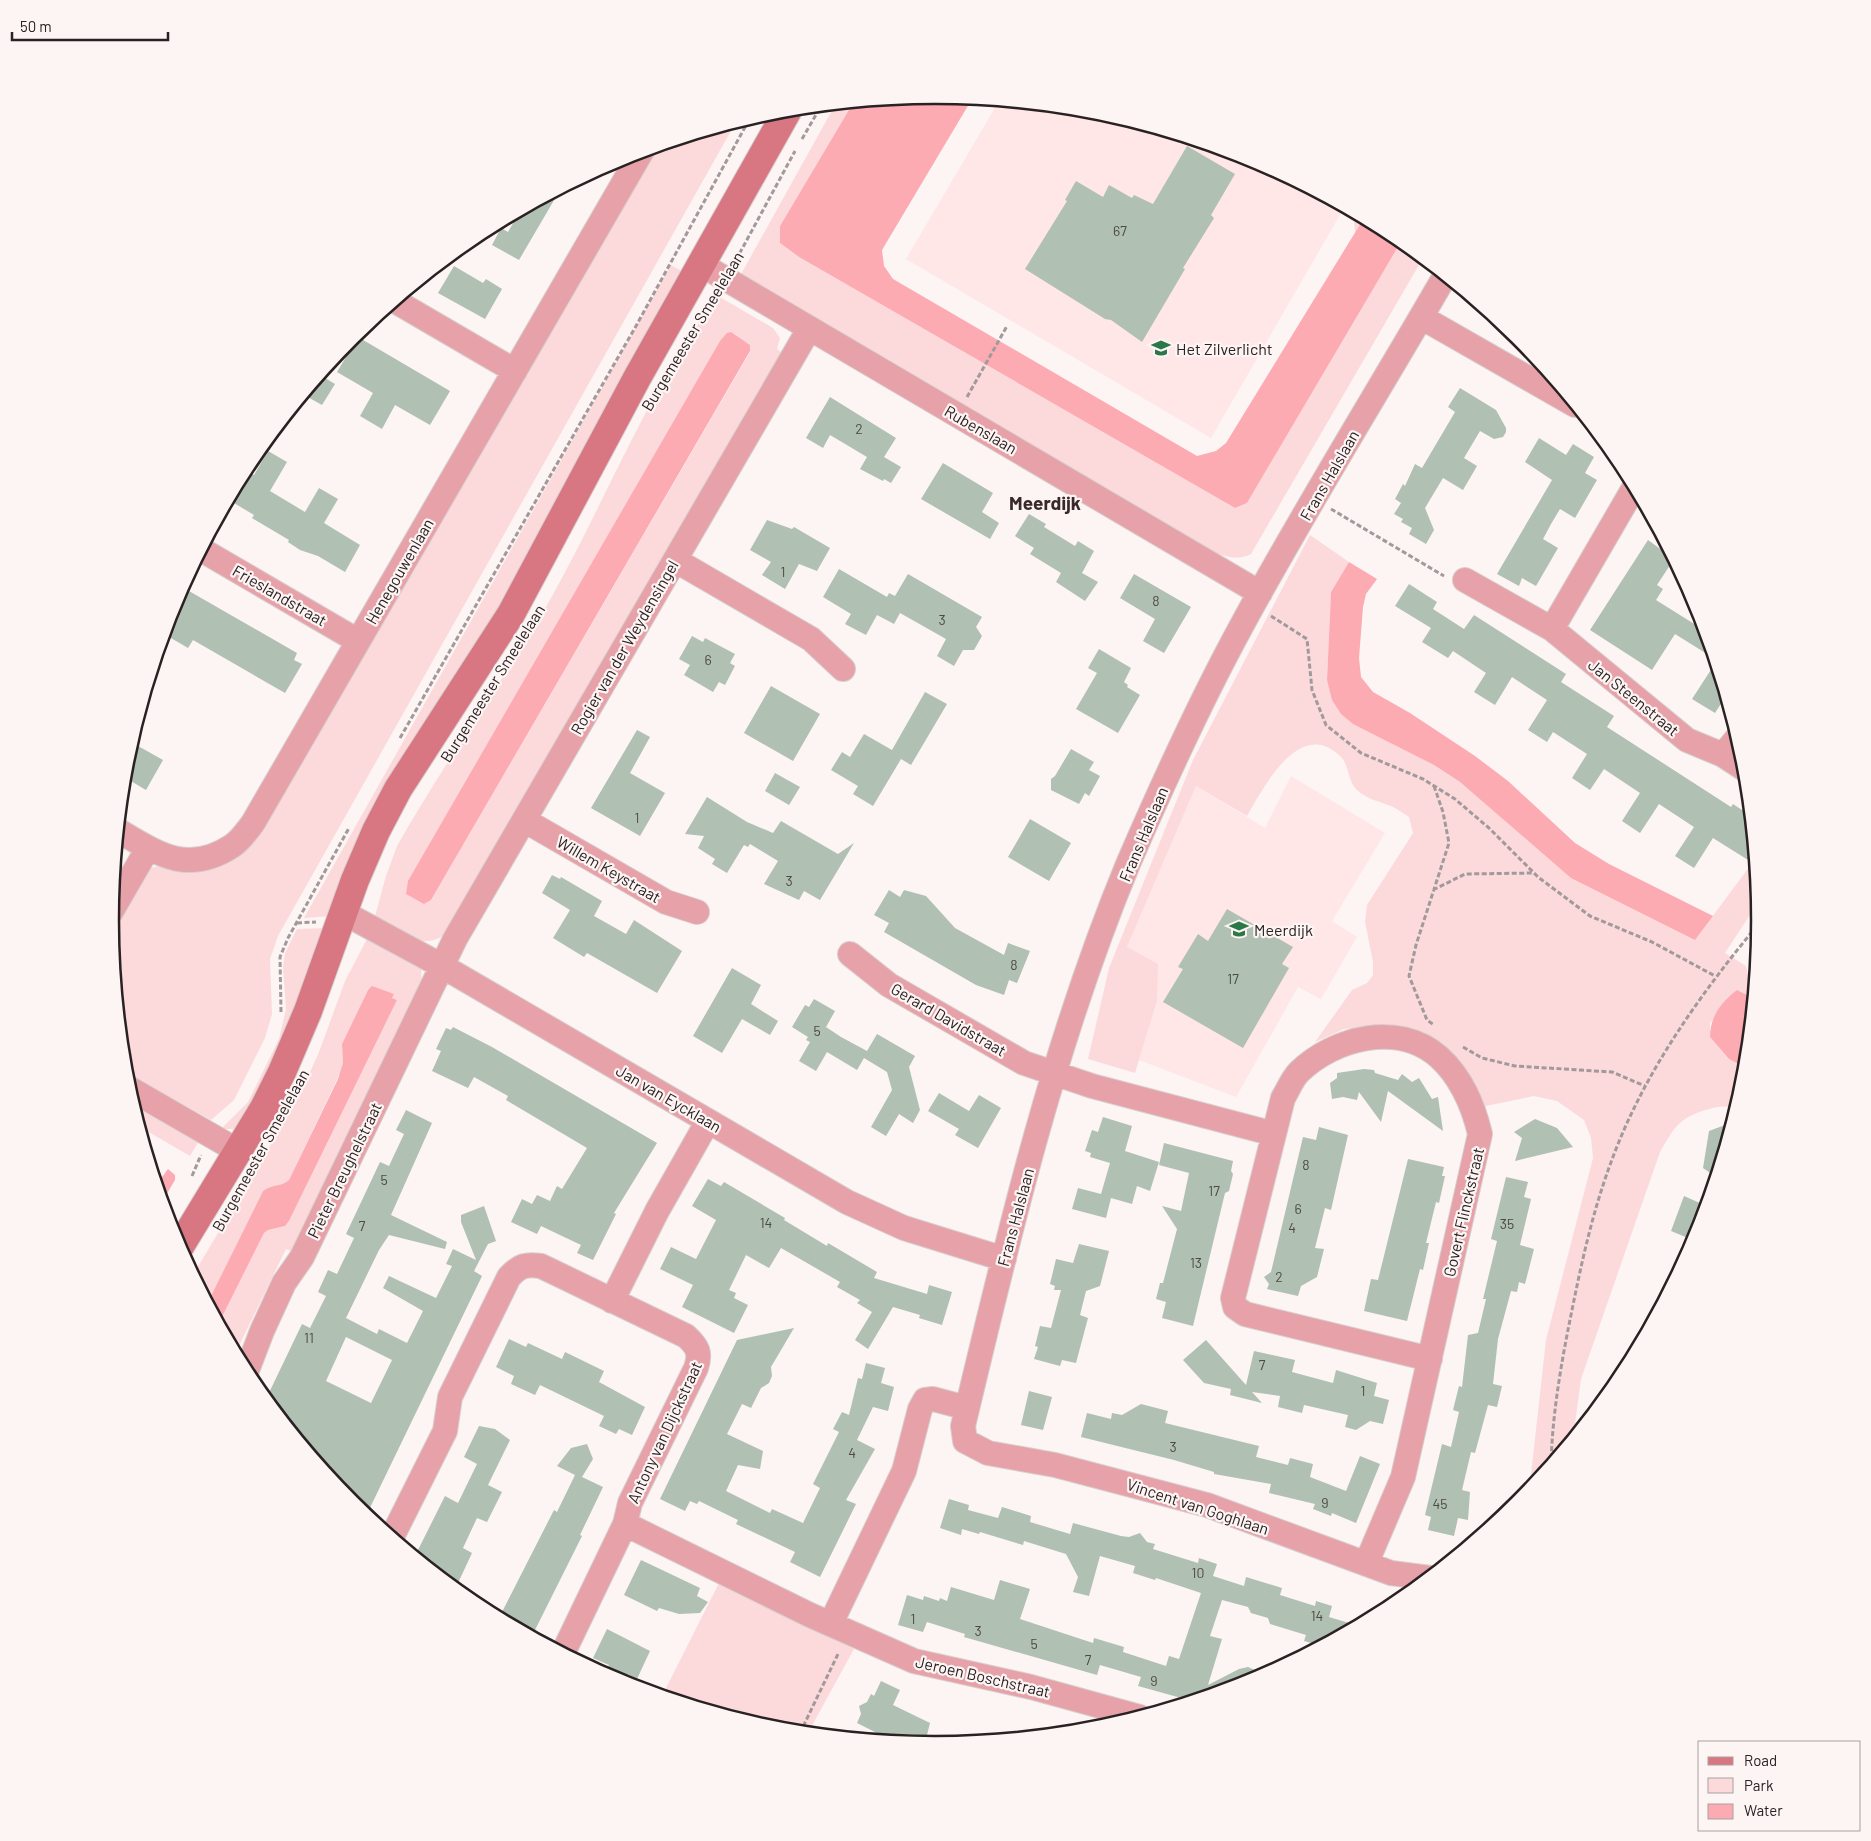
<svg xmlns="http://www.w3.org/2000/svg" width="1871" height="1841" font-family="Barlow,sans-serif">
	<rect width="100%" height="100%" fill="#fdf4f4"/>
	<path fill="#ffe6e7" d="M999 101 1097 111 1242 155 1341 213 1211 438 906 259Z
		M1291 776 1385 833 1332 921 1357 937 1321 999 1298 987 1236 1097 1139 1060 1157 1001 1127 947 1196 786 1265 828Z"/>
	<path fill="#fcdadc" fill-rule="evenodd" d="M853 103 780 226V243L799 257 1235 508 1247 503 1402 240 1423 258 1251 554C1235 562 1222 555 1206 549L740 276 835 105Z
		M736 122 278 936 270 959 272 1014 265 1038 234 1100 211 1120 125 1072 111 931 142 877 150 868 160 866 182 870 227 860 579 281 656 147Z
		M1353 212 1364 218 1355 233Z
		M671 265 685 273 331 916 304 918Z
		M718 296 773 328 780 338 777 349 782 353 445 934C423 953 396 928 375 916L386 876 397 846C445 761 503 682 551 598 607 498 649 388 718 296ZM731 333 750 345V352L431 900 424 904Z
		M1310 535 1349 562 1331 592 1327 680 1333 700 1341 714 1434 765 1460 782 1495 811 1695 940 1755 859 1759 901 1725 953 1746 966 1753 997 1737 991 1710 1023V1037L1729 1059 1746 1068 1745 1082 1737 1110C1728 1105 1719 1106 1709 1109 1680 1117 1675 1126 1660 1152L1581 1379 1573 1439 1529 1492 1546 1340 1593 1158 1591 1138 1584 1120 1557 1101 1534 1096 1481 1107 1478 1099 1377 1026 1344 1029 1315 1042 1352 990 1367 983 1373 975V962L1365 922 1367 905 1413 833 1409 817C1404 814 1399 810 1393 807 1380 801 1367 800 1356 789 1347 779 1349 763 1339 755 1299 718 1263 788 1247 816L1196 786 1127 947 1158 964 1157 1001 1135 1073 1088 1059 1109 968 1193 760Z
		M327 928 302 1001 240 1126 234 1129H221L248 1102 279 1039 286 1009 283 967 285 953 297 929Z
		M368 937 421 967 422 989 295 1253 286 1249 236 1352 244 1357 241 1364 219 1323 264 1233 268 1230 285 1226 289 1221 397 1000 392 998 394 994 368 990 342 1044 343 1063 341 1071 289 1180C281 1187 272 1184 263 1191L208 1302 193 1275 299 1097 319 1052 345 981Z
		M132 1103 199 1141 190 1156 140 1127Z
		M719 1583 854 1649 808 1733 774 1730 662 1696Z"/>
	<path fill="#fdabb3" d="M936 95 972 99 882 250 884 266 893 279 1197 456 1216 451 1226 443 1364 218 1402 240 1247 503 1235 508 799 257 780 243V226L853 103Z
		M731 332 750 345V351L431 900 424 904 406 894 408 881 720 341 727 333Z
		M1349 562 1377 579 1366 594 1363 607 1359 658 1361 677 1373 692 1410 713 1475 756 1508 781 1575 843 1609 864 1713 916 1695 940 1571 878 1460 782 1434 765 1353 724 1341 714 1332 700 1327 680 1331 592Z
		M372 986 394 994 392 998 397 1000 289 1221 285 1226 268 1230 264 1233 219 1323 208 1302 263 1191C272 1184 281 1187 289 1180L338 1079 343 1063 342 1044 368 990Z
		M1737 990 1753 998 1746 1068 1729 1059 1710 1037C1710 1017 1721 1002 1737 990Z
		M168 1169 175 1175V1180L162 1202 157 1184Z"/>
	<path fill="#b0c0b3" fill-rule="evenodd" d="M1187 146 1235 174 1211 215 1214 218 1183 268 1185 269 1142 342 1111 320 1105 319 1025 269 1067 201 1065 200 1076 181 1103 197 1109 185 1132 198 1134 195 1153 204Z
		M560 190 519 260 492 245 501 228 508 232 520 211Z
		M454 266 483 283 486 279 502 289 485 319 438 293Z
		M358 337 450 391 430 425 395 405 382 429 360 416 373 393 337 372Z
		M320 375 335 384 322 405 304 395Z
		M1460 388 1496 410 1506 428V432L1503 437 1494 439 1480 431 1464 458 1477 466 1463 490 1443 478 1425 508 1434 530 1426 544 1409 534 1412 528 1401 522 1403 519 1394 514 1401 503 1395 499 1403 484 1405 486 1415 464 1422 468 1455 412 1448 407Z
		M830 397 896 438 884 457 901 467 891 483 884 479 883 481 860 469 867 457 830 435 823 448 806 438Z
		M1539 438 1566 455 1573 444 1594 457 1585 473 1597 480 1575 518 1560 509 1551 524 1543 539 1558 548 1536 586 1522 578 1519 586 1497 574 1552 480 1525 462Z
		M268 451 287 462 270 491 305 512 319 488 338 499 324 523 360 545 345 572 318 556 300 550 288 542 289 540 252 518 254 515 229 500 245 470 254 475Z
		M943 463 993 493 982 512 999 523 990 539 921 499Z
		M1029 514 1046 524 1044 527 1075 546 1078 541 1094 551 1082 573 1098 582 1085 601 1056 582 1061 573 1030 554 1034 548 1015 536Z
		M767 520 792 529 794 527 830 548 817 571 799 564 785 589 762 575 771 562 750 550Z
		M1648 540 1674 559 1657 585 1663 589 1656 600 1707 632 1715 659 1675 634 1652 670 1590 630Z
		M839 569 887 597 889 593 895 596 908 574 982 617 976 627 982 636 974 650H963L954 666 937 656 946 639 900 613 894 624 877 615 866 635 845 624 851 614 823 597Z
		M1134 574 1191 607 1164 653 1143 641 1155 619 1120 598Z
		M1409 584 1437 602 1433 609 1464 629 1474 615 1566 674 1561 682 1614 716 1607 727 1731 807 1733 804 1751 816 1756 865 1713 838 1694 868 1675 856 1694 827 1659 804 1640 833 1622 821 1640 793 1604 769 1590 790 1572 778 1587 754 1553 732 1547 742 1528 730 1547 700 1512 677 1495 705 1474 692 1486 673 1453 651 1448 658 1422 642 1431 628 1395 606Z
		M182 587 297 653 294 660 302 664 285 693 193 640 188 648 164 634 173 604Z
		M692 636 703 642 705 638 735 654 730 663 735 666 725 685 719 682 713 692 684 675 690 665 679 659Z
		M1099 649 1131 668 1124 682 1128 685 1127 687 1140 695 1118 733 1076 709 1097 673 1088 668Z
		M1716 662 1726 696 1715 713 1692 699Z
		M771 686 820 714 793 761 744 733Z
		M925 692 947 704 911 765 901 759 873 806 853 794 858 786 831 770 842 752 850 757 864 734 892 750Z
		M637 730 650 737 630 773 665 793 640 836 591 808Z
		M131 742 163 760 146 790 124 777 126 759Z
		M1071 749 1094 762 1089 770 1100 776 1089 796 1085 793 1079 804 1051 790V779L1055 776Z
		M775 773 800 787 789 805 765 791Z
		M707 797 747 822 773 833 781 821 838 854 854 843 820 900 804 891 799 900 764 884 778 861 750 844 748 847 744 845 727 873 712 864 715 859 698 848 704 836 685 834Z
		M1030 819 1071 843 1049 881 1008 857Z
		M552 875 560 879 561 877 602 901 594 916 626 934 634 920 682 951 657 993 587 953 584 957 553 938 570 910 542 893Z
		M889 890 900 897 904 890 926 896 955 928 1004 955 1008 943 1030 951 1017 983 1009 980 1004 995 976 985 884 932 889 923 874 915Z
		M1227 909 1293 947 1282 964 1289 968 1243 1048 1163 1002 1183 969 1178 967 1198 934 1208 941Z
		M732 968 761 985 751 1004 778 1021 770 1035 742 1019 722 1053 693 1036Z
		M814 999 835 1011 826 1027 841 1037 867 1051 877 1034 915 1056 909 1067 920 1110 913 1123 899 1114 886 1136 871 1127 892 1090 887 1072 864 1058 857 1070 827 1052 816 1071 799 1061 810 1042 806 1040 808 1037 792 1027 805 1005 809 1007Z
		M453 1027 492 1047 657 1143 614 1213 616 1214 593 1260 577 1253 581 1245 541 1226 537 1234 511 1222 522 1199 532 1204 537 1195 550 1201 557 1186 562 1189 587 1148 506 1100 508 1096 474 1077 468 1088 432 1071 441 1051 436 1049 446 1028 451 1030Z
		M1364 1069 1374 1070 1375 1073 1398 1080 1402 1074 1412 1082 1419 1078 1432 1099 1438 1097 1443 1131 1388 1091 1381 1122 1359 1092 1357 1100 1343 1097 1332 1099 1330 1083 1337 1078V1073Z
		M939 1093 969 1111 979 1095 1001 1108 978 1148 955 1135 959 1129 928 1111Z
		M406 1110 432 1123 391 1215 447 1242 445 1249 389 1235 379 1250 346 1318 377 1334 379 1329 407 1343 423 1311 383 1288 389 1276 436 1298 452 1266 446 1264 453 1249 476 1260 461 1222V1215L484 1206 496 1241 488 1244 474 1271 482 1276 366 1516 352 1504 266 1399 302 1324 310 1328 326 1296 318 1292 328 1270 337 1274 354 1238 346 1234 355 1215 380 1162 389 1166 404 1134 396 1130ZM346 1337 392 1360 371 1403 326 1381Z
		M1103 1117 1132 1126 1125 1151 1159 1162 1150 1191 1137 1186 1132 1204 1111 1198 1106 1218 1072 1209 1078 1188 1101 1194 1110 1163 1090 1157 1091 1153 1085 1151 1092 1130 1098 1132Z
		M1535 1119 1557 1128 1573 1147 1515 1161 1522 1138 1514 1132Z
		M1733 1122 1731 1129 1716 1177 1703 1168 1709 1131Z
		M1319 1127 1348 1135 1331 1210 1325 1208 1315 1248 1324 1249 1317 1277 1301 1286 1298 1296 1267 1289 1269 1284 1264 1277 1271 1272 1303 1137 1316 1140Z
		M1164 1143 1233 1161 1231 1171 1233 1174 1229 1191 1225 1193 1193 1326 1162 1318 1166 1302 1156 1299 1160 1283H1163L1177 1229 1162 1206 1181 1211 1189 1173 1159 1165Z
		M1408 1159 1444 1167 1442 1176H1445L1439 1203 1436 1202 1426 1243H1429L1423 1270 1420 1269 1407 1321 1364 1311 1371 1279 1378 1280Z
		M1506 1177 1528 1182 1524 1197 1531 1199 1520 1245 1534 1249 1525 1284 1519 1282 1517 1292 1511 1291 1498 1339 1493 1384 1502 1386 1497 1407 1488 1405 1475 1453 1471 1452 1462 1490 1470 1492 1468 1520 1458 1518 1454 1536 1428 1530 1431 1517 1425 1515 1442 1444 1451 1447 1459 1412 1453 1410 1459 1386 1462 1387 1468 1335 1478 1333 1486 1299H1483L1497 1241 1491 1239Z
		M708 1179 721 1186 724 1182 785 1218 784 1220 827 1246 828 1243 877 1272 874 1278 927 1294 929 1285 952 1292 942 1325 919 1318 920 1315 893 1307 868 1349 855 1340 872 1312 857 1303 860 1300 837 1287 840 1282 781 1248 769 1268 746 1255 729 1290 736 1293 734 1298 748 1305 734 1333 682 1307 693 1285 660 1269 671 1247 696 1259 716 1220 692 1206Z
		M1684 1196 1702 1204 1688 1238 1671 1231Z
		M1079 1244 1109 1251 1100 1286 1086 1291 1080 1315 1088 1318 1076 1363 1062 1360 1060 1366 1034 1359 1038 1347 1035 1346 1040 1326 1051 1328 1061 1290H1054L1055 1286 1050 1284 1056 1259 1073 1263Z
		M794 1328 771 1367 772 1376 769 1383 761 1388 751 1408 742 1404 727 1434 763 1451 760 1469 738 1465 726 1491 770 1513 772 1509 803 1523 820 1488 813 1484 839 1432 833 1429 842 1412 849 1415 858 1378 862 1379 866 1363 885 1368 881 1383 894 1387 888 1411 873 1407 857 1440 875 1449 846 1500 856 1504 820 1577 790 1562 795 1552 736 1524 738 1520 699 1501 697 1504 690 1501 685 1511 660 1499 737 1340Z
		M509 1339 526 1347 528 1343 562 1359 565 1352 604 1371 599 1382 645 1407 632 1435 619 1429 616 1434 599 1426 604 1416 540 1385 535 1395 511 1384 514 1376 496 1367Z
		M1206 1340 1246 1385 1254 1351 1295 1360 1292 1372 1333 1383 1336 1370 1377 1383 1374 1396 1389 1400 1383 1424 1370 1421 1356 1430 1345 1427 1348 1415 1304 1405 1302 1413 1278 1407 1280 1396 1252 1392 1262 1403 1230 1395 1231 1389 1204 1383 1183 1360Z
		M1029 1391 1052 1397 1043 1430 1021 1425Z
		M1141 1404 1168 1411 1165 1423 1259 1446 1256 1457 1288 1465 1290 1458 1313 1464 1310 1477 1346 1491 1360 1456 1380 1464 1356 1523 1332 1513 1331 1516 1313 1509 1315 1504 1269 1493 1271 1484 1214 1474V1472L1174 1460 1081 1437 1087 1413 1111 1419 1112 1413 1122 1415Z
		M479 1426 495 1429 510 1440 488 1485 502 1492 487 1522 477 1518 463 1548 472 1553 458 1583 451 1579 449 1584 415 1556 445 1496 458 1503 477 1464 464 1457Z
		M587 1444 593 1459 582 1477 603 1487 580 1535 582 1536 532 1636 506 1622V1620L500 1616 554 1510 557 1512 575 1475 557 1466 571 1448Z
		M949 1499 969 1505 968 1510 998 1518 1002 1507 1031 1516 1030 1522 1070 1534 1073 1523 1121 1536 1129 1537 1140 1533 1147 1542 1155 1544 1153 1549 1198 1563 1199 1558 1217 1564 1213 1576 1244 1586 1246 1577 1282 1588 1280 1595 1315 1606 1316 1601 1332 1606 1329 1617 1359 1626 1322 1646 1304 1641 1306 1635 1270 1624 1268 1618 1251 1613 1248 1607 1222 1600 1210 1636 1222 1639 1208 1685 1239 1669 1248 1667 1257 1671 1254 1682 1251 1683 1192 1701 1138 1686 1141 1677 1100 1665 1097 1675 964 1637 965 1634 927 1622 923 1632 898 1625 907 1595 923 1600 924 1596 939 1601 940 1598 947 1601 951 1587 994 1600 1000 1580 1030 1589 1020 1619 1093 1643 1094 1638 1124 1647 1123 1652 1166 1666 1169 1656 1179 1659 1201 1593 1156 1578 1155 1580 1133 1573 1135 1566 1100 1556 1089 1596 1073 1592 1078 1577 1066 1554 1024 1541 1023 1545 980 1532 979 1534 962 1529 961 1535 940 1528Z
		M641 1560 700 1588 697 1596 708 1602 700 1613 679 1614 659 1608 657 1611 624 1595Z
		M607 1629 650 1651 637 1679 628 1674 626 1678 607 1669 609 1665 593 1658Z
		M881 1681 900 1690 893 1705 930 1723 926 1739 919 1744 879 1740 881 1735 857 1723 861 1714 859 1706 867 1702 871 1694 874 1696Z"/>
	<g fill="none" stroke-linecap="round" stroke-linejoin="round">
		<g stroke="#d7cece" stroke-width="26">
			<path id="street" d="M702 265 1260 593
				M395 301 515 371
				M1421 317 1575 405
				M202 550 358 641
				M675 560 811 639 843 669
				M1465 580 1552 629 1687 740 1723 755 1746 770
				M1552 629 1635 486
				M1723 755 1738 737
				M524 820 666 902 697 912
				M119 831C158 854 188 875 232 846 240 841 247 831 253 823L642 151
				M111 912 148 848
				M344 913 442 966 847 1202 904 1228 1004 1259
				M850 954 889 985 1024 1063 1092 1086 1274 1134
				M127 1087 238 1151
				M612 1301 657 1211 708 1121
				M246 1373 262 1331 284 1283 302 1257 455 939 809 329
				M625 1524 810 1615 914 1661 1031 1687 1140 1717
				M392 1537 445 1431 450 1397 509 1277C520 1265 526 1264 541 1266L686 1336C698 1347 701 1353 696 1368L630 1503 625 1524 563 1653
				M1366 1564 1403 1477 1480 1134C1473 1105 1462 1078 1439 1057 1398 1021 1334 1038 1299 1072 1292 1079 1288 1090 1283 1098L1233 1298 1235 1307 1245 1314 1430 1359
				M1430 1578 1391 1573 1207 1505 1055 1465 988 1453 965 1441 963 1426C1008 1237 1053 1045 1128 864 1163 783 1200 702 1242 625 1306 507 1378 392 1445 276
				M831 1623 904 1471 920 1409 925 1400 933 1399 967 1408"/>
		</g>
		<g stroke="#d7cece" stroke-width="30">
			<path id="secondary" d="M179 1248 264 1108 282 1072 308 1011 355 880 376 831 398 789 511 614 637 378 788 110"/>
		</g>
		<path stroke="#a2999a" stroke-width="3" stroke-dasharray="5 2.5" stroke-linecap="butt" d="M802 139 821 106
			M736 260 795 151
			M967 397 1007 326
			M1331 509 1444 576
			M1271 616 1307 639 1312 690 1326 725 1361 753 1423 779 1455 799 1489 828 1538 877 1590 916 1652 942 1715 976
			M400 738 636 326 750 118
			M1434 786 1443 812 1449 843 1416 945 1409 976 1427 1020 1434 1025
			M1433 890 1465 874 1534 873
			M297 923 316 922
			M281 1012 280 957 288 938 349 828
			M1463 1047 1482 1058 1515 1066 1612 1072 1645 1086
			M192 1176 201 1155
			M1551 1466C1552 1416 1561 1364 1571 1315 1581 1265 1592 1214 1610 1165 1642 1075 1700 994 1761 921
			M800 1733 839 1652"/>
		<use href="#street" stroke="#e6a2a8" stroke-width="24"/>
		<use href="#secondary" stroke="#d87682" stroke-width="28"/>
	</g>
	<defs>
		<g id="school-bare" transform="scale(1.5)"><path d="M0-5L7-2L0 1L-7-2ZM-4 1L0 2.5L4 1V4Q0 6-4 4Z" fill="#2a7747" stroke="#fdf4f4" stroke-width="2.5" paint-order="stroke"/></g>
	</defs>
	<g fill-rule="evenodd">
		<use href="#school-bare" x="1161" y="348"/>
		<use href="#school-bare" x="1239" y="929"/>
	</g>
	<g text-anchor="middle" dominant-baseline="central" stroke-width="4.5" stroke-linejoin="round" paint-order="stroke">
		<g font-size="14" fill="#4c4946">
			<text x="1120" y="230">67</text>
			<text x="859" y="428">2</text>
			<text x="783" y="571">1</text>
			<text x="1156" y="600">8</text>
			<text x="942" y="619">3</text>
			<text x="708" y="659">6</text>
			<text x="637" y="817">1</text>
			<text x="789" y="880">3</text>
			<text x="1014" y="964">8</text>
			<text x="1233" y="978">17</text>
			<text x="817" y="1030">5</text>
			<text x="1306" y="1164">8</text>
			<text x="384" y="1179">5</text>
			<text x="1214" y="1190">17</text>
			<text x="1298" y="1208">6</text>
			<text x="766" y="1222">14</text>
			<text x="1507" y="1223">35</text>
			<text x="362" y="1225">7</text>
			<text x="1292" y="1227">4</text>
			<text x="1196" y="1262">13</text>
			<text x="1279" y="1276">2</text>
			<text x="309" y="1337">11</text>
			<text x="1262" y="1364">7</text>
			<text x="1363" y="1390">1</text>
			<text x="1173" y="1446">3</text>
			<text x="852" y="1452">4</text>
			<text x="1325" y="1502">9</text>
			<text x="1440" y="1503">45</text>
			<text x="1198" y="1572">10</text>
			<text x="1317" y="1615">14</text>
			<text x="913" y="1618">1</text>
			<text x="978" y="1630">3</text>
			<text x="1034" y="1643">5</text>
			<text x="1088" y="1659">7</text>
			<text x="1154" y="1680">9</text>
		</g>
		<g font-size="16" fill="#2a2122" stroke="#fdf4f4">
			<text transform="translate(692 331) rotate(-59)">Burgemeester Smeelelaan</text>
			<text transform="translate(981 429) rotate(30)">Rubenslaan</text>
			<text transform="translate(1329 475) rotate(-60)">Frans Halslaan</text>
			<text transform="translate(399 571) rotate(-60)">Henegouwenlaan</text>
			<text transform="translate(280 595) rotate(30)">Frieslandstraat</text>
			<text transform="translate(624 647) rotate(-60)">Rogier van der Weydensingel</text>
			<text transform="translate(492 683) rotate(-58)">Burgemeester Smeelelaan</text>
			<text transform="translate(1634 697) rotate(39)">Jan Steenstraat</text>
			<text transform="translate(1143 834) rotate(-67)">Frans Halslaan</text>
			<text transform="translate(609 869) rotate(30)">Willem Keystraat</text>
			<text transform="translate(949 1019) rotate(30)">Gerard Davidstraat</text>
			<text transform="translate(669 1098) rotate(30)">Jan van Eycklaan</text>
			<text transform="translate(260 1150) rotate(-61)">Burgemeester Smeelelaan</text>
			<text transform="translate(344 1170) rotate(-64)">Pieter Breughelstraat</text>
			<text transform="translate(1463 1212) rotate(-77)">Govert Flinckstraat</text>
			<text transform="translate(1015 1217) rotate(-75)">Frans Halslaan</text>
			<text transform="translate(664 1432) rotate(-65)">Antony van Dijckstraat</text>
			<text transform="translate(1198 1506) rotate(18)">Vincent van Goghlaan</text>
			<text transform="translate(983 1676) rotate(13)">Jeroen Boschstraat</text>
		</g>
		<g font-size="16" fill="#2a2122" stroke="#fdf4f4" text-anchor="start">
			<text x="1176" y="348">Het Zilverlicht</text>
			<text x="1254" y="929">Meerdijk</text>
		</g>
		<g font-size="19" font-weight="bold" fill="#39292a" stroke="#fdf4f4">
			<text x="1045" y="502">Meerdijk</text>
		</g>
	</g>
	<path d="M0 0H1871V1841H0ZM119 920a816 816 0 1 1 1632 0a816 816 0 1 1-1632 0Z" fill="#fdf4f4" fill-rule="evenodd"/>
	<path fill="none" stroke="#2a2122" stroke-width="2.5" d="M119 920a816 816 0 1 1 1632 0a816 816 0 1 1-1632 0Z"/>
	<rect x="1698" y="1741" width="162" height="90" fill="#fdf4f4" stroke="#a9a0a0"/>
	<rect x="1708" y="1757" width="25" height="8" fill="#d87682" stroke="#a9a0a0"/>
	<text x="1744" y="1766" font-size="15" fill="#2a2122">Road</text>
	<rect x="1708" y="1778" width="25" height="15" fill="#fcdadc" stroke="#a9a0a0"/>
	<text x="1744" y="1791" font-size="15" fill="#2a2122">Park</text>
	<rect x="1708" y="1804" width="25" height="15" fill="#fdabb3" stroke="#a9a0a0"/>
	<text x="1744" y="1816" font-size="15" fill="#2a2122">Water</text>
	<path d="M12 32v8h156v-8" fill="none" stroke="#2a2122" stroke-width="2.5"/>
	<text x="20" y="32" font-size="15" fill="#2a2122" stroke="#fdf4f4" stroke-width="4" paint-order="stroke">50 m</text>
</svg>
